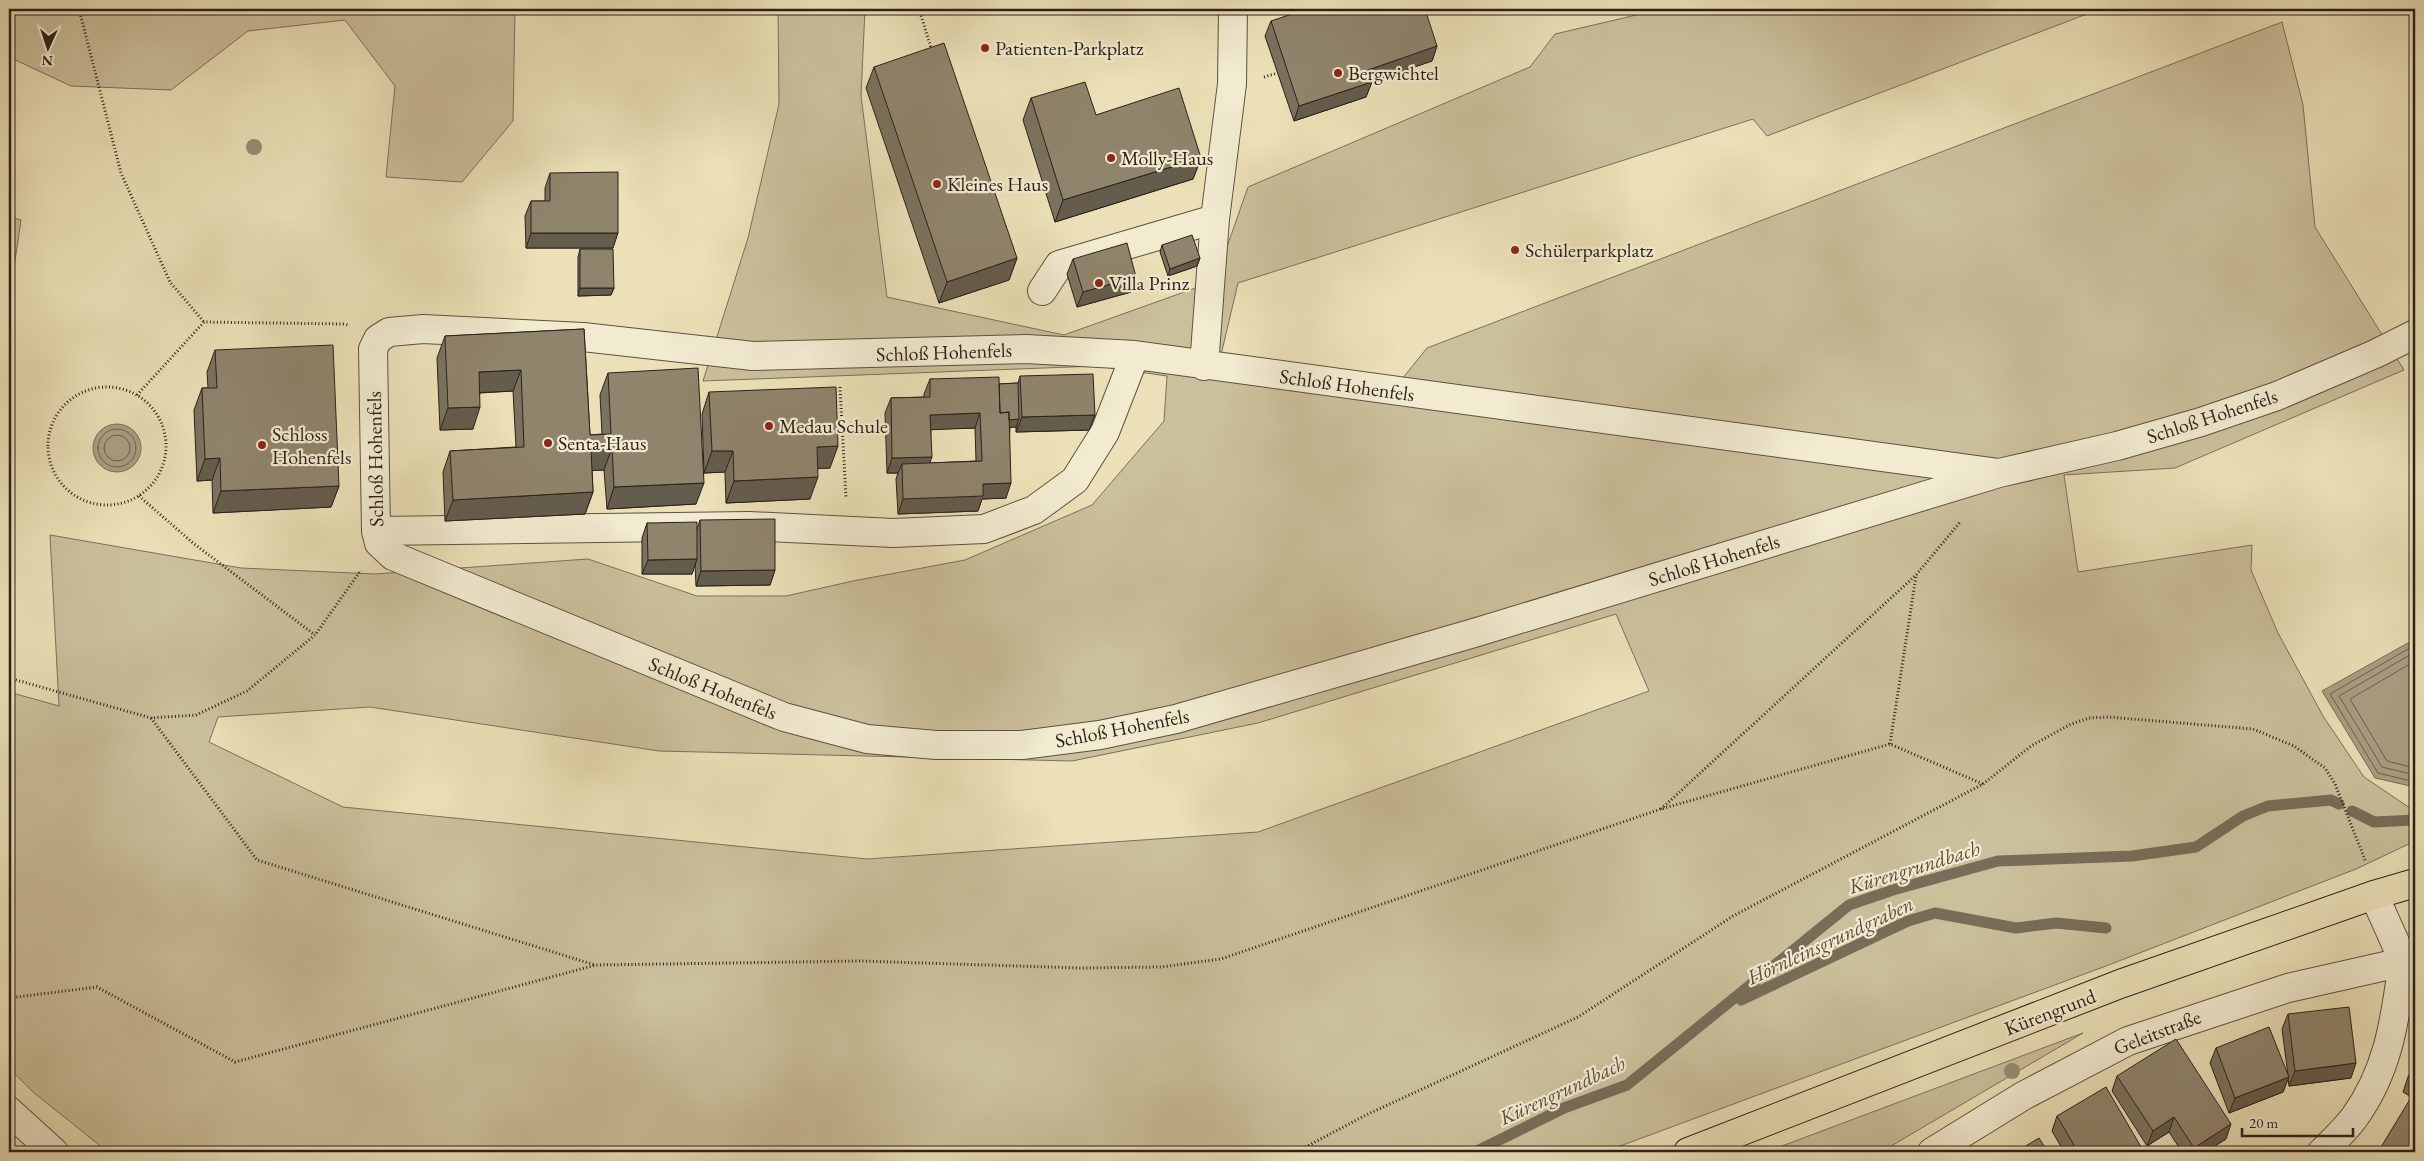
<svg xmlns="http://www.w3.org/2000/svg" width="2424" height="1161" font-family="'EB Garamond',serif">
	<rect width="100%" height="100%" fill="#ebe0b7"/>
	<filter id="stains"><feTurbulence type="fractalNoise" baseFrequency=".004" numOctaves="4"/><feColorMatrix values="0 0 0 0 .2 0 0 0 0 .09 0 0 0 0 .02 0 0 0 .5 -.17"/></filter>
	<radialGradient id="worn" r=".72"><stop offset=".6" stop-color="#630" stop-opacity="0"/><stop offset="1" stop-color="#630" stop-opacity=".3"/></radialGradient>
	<path fill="#cbc09c" stroke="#7c705b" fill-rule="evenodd" d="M9 9H515L513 121 462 182 386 177 395 86 345 20 248 31 171 90 71 86 9 57Z
		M778 9H865L861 96 887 297 1064 335 1215 281 1248 187 1530 67 1555 34 1662 9H2100L1767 136 1753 119 1238 283 1221 355 1402 379 1427 348 2282 22 2303 105 2315 227 2404 370 2175 468 2064 475 2078 572 2252 545 2251 570 2278 633 2323 716 2364 777 2413 810 2415 808V841L2356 869 2106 966 1604 1152H108L33 1092 9 1068V692L59 706 50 535 241 568 375 574 588 559 697 596H786L853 581 965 560 1092 505 1164 421 1167 376 1097 366 703 381 748 238 779 104ZM1616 614 1649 691 1258 832 867 859 343 807 209 742 218 717 370 707 659 751 1072 761 1258 723Z
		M9 217 21 220 9 302Z
		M2083 1033 1881 1152H1766Z"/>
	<path fill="#aa9f82" stroke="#786d58" d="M93 448a24 24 0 1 1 48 0a24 24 0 1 1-48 0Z
		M2415 639V787L2375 778 2322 691Z"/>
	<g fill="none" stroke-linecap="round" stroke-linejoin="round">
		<path stroke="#6b604e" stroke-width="1" d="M98 448a19 19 0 1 1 38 0a19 19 0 1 1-38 0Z
			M104 448a13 13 0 1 1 26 0a13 13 0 1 1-26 0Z
			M2415 645 2330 694 2378 773 2415 782
			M2415 652 2339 696 2382 767 2415 775
			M2415 661 2350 699 2387 761 2415 768"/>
		<path stroke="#786d58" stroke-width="11" d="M2352 811 2374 822 2415 820
			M1741 1000 1908 921 1935 913 2016 928 2056 923 2106 928
			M1475 1152 1564 1108 1627 1085 1849 905 1893 890 1998 861 2132 856 2196 847 2243 816 2268 806 2331 800 2339 804"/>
		<g stroke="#5c5141" stroke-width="30">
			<path id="minor" d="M1042 291 1059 265 1215 219
				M1204 366 1215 219 1232 84 1233 9
				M1999 473 1135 355 1026 349 753 356 583 337 423 329 389 332 378 339 373 349 376 531 379 543 393 556 784 717 867 739 936 745H1022L1100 735 1176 719 1474 633 1999 473 2117 446 2201 422 2277 396 2375 354 2415 334
				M376 531 749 526 893 533 984 529 1034 510 1075 480 1105 432 1135 355
				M2374 895 2411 978
				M9 1111 54 1152
				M1932 1152 2023 1096 2128 1041 2288 988 2403 962
				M2322 1152C2333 1141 2345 1130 2354 1118 2389 1070 2395 1019 2403 962"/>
		</g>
		<g stroke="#2c211a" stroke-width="30">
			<path id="major" d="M1688 1152 2120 984 2374 895 2415 883"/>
		</g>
		<path stroke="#2c211a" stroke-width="3" stroke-dasharray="1 2.5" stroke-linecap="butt" d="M79 9 121 173 170 282 204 322
			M919 9 932 51
			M1264 77 1278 73
			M840 387 846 498
			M48 446a59 59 0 1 1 118 0a59 59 0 1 1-118 0Z
			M137 395 204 322 344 324 348 325
			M139 496 193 543 315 635
			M9 678 151 718 196 715 247 691 315 635 361 570
			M151 718 257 860 595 965
			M1890 744 1916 576
			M1661 809 1916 575 1961 521
			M9 1001V998L97 987 235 1062 596 965 860 961 1080 968 1161 967 1221 959 1661 809 1890 744 1983 784
			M1296 1152 1366 1115 1578 1017 1733 916 1983 784 2031 746 2071 724 2089 718 2108 717 2253 729 2294 746 2325 768 2335 784 2366 862"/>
		<use href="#minor" stroke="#f2ebd0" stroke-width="28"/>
		<use href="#major" stroke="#ebe0b7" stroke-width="28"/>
	</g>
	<g fill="#988d72">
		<circle cx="254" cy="147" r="8"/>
		<circle cx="2012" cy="1071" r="8"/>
	</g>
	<path fill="#7b725d" stroke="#2c211a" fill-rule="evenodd" d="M1271 21 1437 46 1432 61 1372 81 1366 97 1294 121 1265 36Z
		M874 67 1017 258 1009 280 939 303 866 88Z
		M1031 98 1096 115 1201 158 1193 179 1055 222 1023 120Z
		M550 173 613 248H526L525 216 531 201H545V188Z
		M1162 245 1200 258 1197 266 1168 276 1160 252Z
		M580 249 614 288 611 295 578 296V257Z
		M1073 259 1136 277 1131 292 1077 307 1067 274Z
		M584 329 590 435 602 434 600 395 608 373 696 504 607 509 604 470H592L593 492 585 514 445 521 443 472 450 451 516 447 513 391 480 393 473 429 440 430 437 358 445 336Z
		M215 350 339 486 331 507 213 513 212 480 197 481 194 410 202 388H208L207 372Z
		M1020 376 1095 415 1089 430 1016 432V427H1010L1006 498 982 499 978 511 898 514 896 479 898 473H887L885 413 891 398 924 397V394L930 379 999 384 1018 383ZM975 428 976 461 930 463 931 429Z
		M709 392 830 468H818L810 499 726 503 725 472 704 473 702 414Z
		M700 520 775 570 770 585 696 586 695 564 692 574H642V538L647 523 697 530Z
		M2288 1014 2351 1078 2289 1086 2288 1078 2283 1092 2229 1113 2210 1063 2216 1048 2288 1075 2282 1029Z
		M2415 1065V1152L2411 1097 2403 1092 2408 1077Z
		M2117 1076 2226 1139 2205 1152H2182L2169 1132 2147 1146 2112 1091Z
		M2057 1116 2144 1152H2064L2052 1131Z"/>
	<path fill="#645c4c" stroke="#2c211a" d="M1437 46 1432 61 1362 85 1368 70Z
		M1372 82 1366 97 1294 121 1299 106Z
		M1201 158 1193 179 1055 222 1063 200Z
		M531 233H618L613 248H526Z
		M1017 258 1009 280 939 303 947 282Z
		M1200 258 1197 266 1168 276 1170 269Z
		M1136 277 1131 292 1077 307 1083 292Z
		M580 288H614L611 295 578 296Z
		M521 370 513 391 471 393 479 372Z
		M480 407 473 429 440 430 448 408Z
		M980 413 975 428 925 430 930 415Z
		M1095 415 1089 430 1016 432 1022 417Z
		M1019 419 1016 427 995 428 997 420Z
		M838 446 830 468 809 469 817 447Z
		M612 448 604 470 583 471 591 449Z
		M712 451H733L725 472 704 473Z
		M932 457 926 472 902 464 898 473H887L892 458Z
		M220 458 212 480 197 481 205 459Z
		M818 477 810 499 726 503 734 481Z
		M704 483 696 504 607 509 614 487Z
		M1011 483 1006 498 982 499 978 511 898 514 903 499 983 484Z
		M339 486 331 507 213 513 221 491Z
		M593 492 585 514 445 521 453 500Z
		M697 559 692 574H642L648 560Z
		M775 570 770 585 696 586 701 571Z
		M2356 1063 2351 1078 2289 1086 2295 1071Z
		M2289 1077 2283 1092 2229 1113 2235 1098Z
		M2174 1117 2169 1132 2147 1146 2153 1131Z
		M2231 1124 2226 1139 2205 1152H2193L2194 1148Z"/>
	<path fill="#8f846c" stroke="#2c211a" d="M1307 9H1425L1437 46 1368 70 1372 82 1299 106 1271 21Z
		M944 43 1017 258 947 282 874 67Z
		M1085 82 1096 115 1179 88 1201 158 1063 200 1031 98Z
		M618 172V233H531V201H550V173Z
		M1192 235 1200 258 1170 269 1162 245Z
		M1127 243 1136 277 1083 292 1073 259Z
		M580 249H613L614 288H580Z
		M584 329 590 435 611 434 608 373 698 368 704 483 614 487 612 448 591 449 593 492 453 500 450 451 524 447 521 370 479 372 480 407 448 408 445 336Z
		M333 345 339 486 221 491 220 458 205 459 202 388H217L215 350Z
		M1093 374 1095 415 1022 417 1020 376Z
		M999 377 1000 413 1009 412 1011 483 983 484V496L903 499 902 464 982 461 980 413 930 415 932 457 892 458 891 398 930 397V379Z
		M1018 383 1019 419 1009 420V412L1000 413 999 384Z
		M836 387 838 446 817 447 818 477 734 481 733 451H712L709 392Z
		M775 519V570L701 571 700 520Z
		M697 522V559L648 560 647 523Z
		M2349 1007 2356 1063 2295 1071 2288 1014Z
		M2269 1027 2289 1077 2235 1098 2216 1048Z
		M2176 1039 2231 1124 2194 1148 2174 1117 2153 1131 2117 1076Z
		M2415 1065V1081L2408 1077Z
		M2106 1087 2144 1152H2078L2057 1116Z
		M2415 1091V1152H2378Z
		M2039 1138 2048 1152H2016Z"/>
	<g fill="#8f2418" stroke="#f2ebd0" stroke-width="2">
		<circle cx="985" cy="48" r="5"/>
		<circle cx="1338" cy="73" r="5"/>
		<circle cx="1111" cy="158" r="5"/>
		<circle cx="937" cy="184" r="5"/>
		<circle cx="1515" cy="250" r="5"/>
		<circle cx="1099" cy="283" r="5"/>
		<circle cx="769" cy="426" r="5"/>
		<circle cx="548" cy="443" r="5"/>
		<circle cx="262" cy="445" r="5"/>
	</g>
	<g text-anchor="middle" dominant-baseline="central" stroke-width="4.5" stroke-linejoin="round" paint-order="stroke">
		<g font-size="20" fill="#2c211a" stroke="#f2ebd0" text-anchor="start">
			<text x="995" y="48">Patienten-Parkplatz</text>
			<text x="1348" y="73">Bergwichtel</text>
			<text x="1121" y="158">Molly-Haus</text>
			<text x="947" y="184">Kleines Haus</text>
			<text x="1525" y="250">Schülerparkplatz</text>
			<text x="1109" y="283">Villa Prinz</text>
			<text x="779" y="426">Medau Schule</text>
			<text x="272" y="434">Schloss<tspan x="272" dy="23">Hohenfels</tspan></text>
			<text x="558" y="443">Senta-Haus</text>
		</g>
		<g font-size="20" fill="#2c211a" stroke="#f2ebd0">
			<text transform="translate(944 352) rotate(-2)">Schloß Hohenfels</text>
			<text transform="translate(1347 385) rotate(8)">Schloß Hohenfels</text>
			<text transform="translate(2212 416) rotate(-18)">Schloß Hohenfels</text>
			<text transform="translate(375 459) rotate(-91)">Schloß Hohenfels</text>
			<text transform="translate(1714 560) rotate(-17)">Schloß Hohenfels</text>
			<text transform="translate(713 688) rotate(22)">Schloß Hohenfels</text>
			<text transform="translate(1122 728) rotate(-11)">Schloß Hohenfels</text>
			<text transform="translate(2050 1012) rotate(-21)">Kürengrund</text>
			<text transform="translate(2157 1032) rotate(-21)">Geleitstraße</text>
		</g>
		<g font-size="21" font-style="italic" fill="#584d3e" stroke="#f2ebd0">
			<text transform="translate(1914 867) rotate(-17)">Kürengrundbach</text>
			<text transform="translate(1830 940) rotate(-25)">Hörnleinsgrundgraben</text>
			<text transform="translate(1562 1090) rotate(-25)">Kürengrundbach</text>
		</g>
	</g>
	<rect width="2424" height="1161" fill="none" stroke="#ebe0b7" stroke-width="30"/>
	<rect x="10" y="10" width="2404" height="1141" fill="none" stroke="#2c211a" stroke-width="2.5"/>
	<rect x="15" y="15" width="2394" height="1131" fill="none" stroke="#2c211a"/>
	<g transform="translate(48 48) rotate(183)" stroke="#f2ebd0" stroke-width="4" paint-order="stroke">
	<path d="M0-4L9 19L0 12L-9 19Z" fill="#2c211a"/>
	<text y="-8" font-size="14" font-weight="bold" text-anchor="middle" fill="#2c211a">N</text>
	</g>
	<path d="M2242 1128v8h111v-8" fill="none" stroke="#2c211a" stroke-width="2.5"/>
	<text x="2249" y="1128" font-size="15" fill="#2c211a" stroke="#f2ebd0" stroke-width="4" paint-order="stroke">20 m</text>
	<rect width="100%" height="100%" filter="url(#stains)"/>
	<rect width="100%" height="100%" fill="url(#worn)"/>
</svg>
